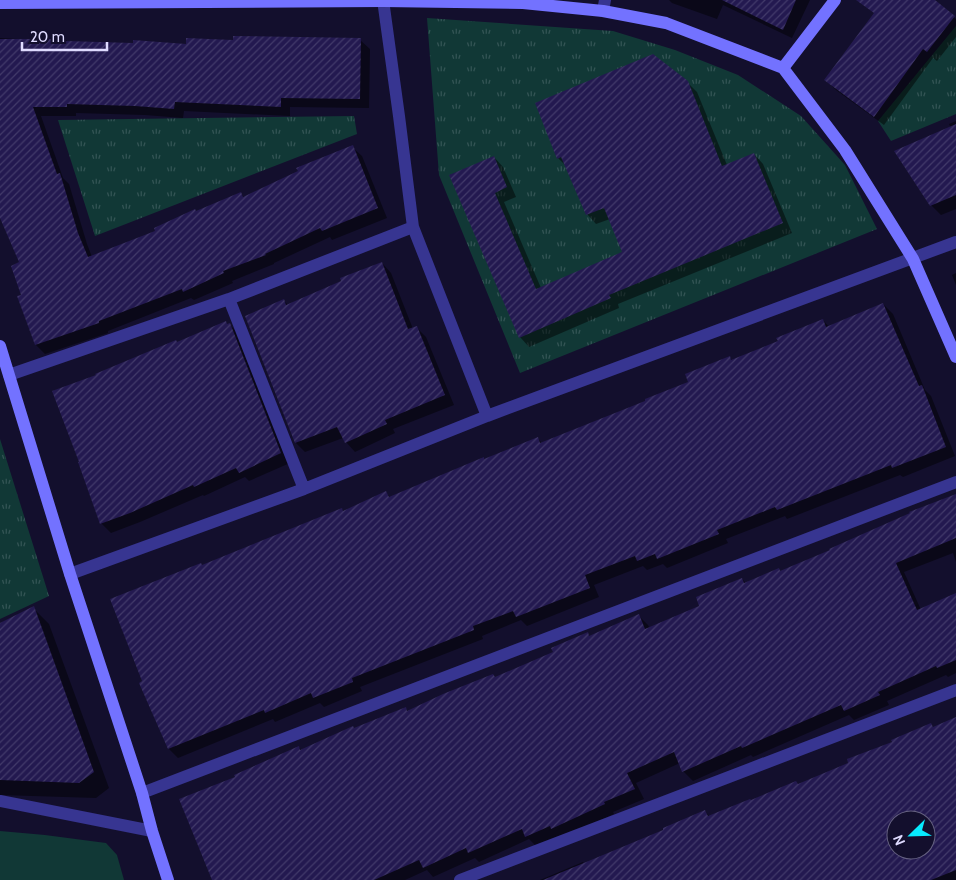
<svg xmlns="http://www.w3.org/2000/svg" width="956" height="880" font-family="Cabin,sans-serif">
	<defs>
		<pattern id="grass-tufts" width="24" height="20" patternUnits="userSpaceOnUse" patternTransform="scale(1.25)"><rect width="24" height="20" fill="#113836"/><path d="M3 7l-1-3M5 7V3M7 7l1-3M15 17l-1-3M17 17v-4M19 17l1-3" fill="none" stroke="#335454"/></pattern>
		<pattern id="building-hatch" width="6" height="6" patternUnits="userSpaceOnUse" patternTransform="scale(1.25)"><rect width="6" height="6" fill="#231950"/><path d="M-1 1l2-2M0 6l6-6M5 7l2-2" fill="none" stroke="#423a6a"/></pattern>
	</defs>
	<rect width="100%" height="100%" fill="#130f2d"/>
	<path fill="url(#grass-tufts)" d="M427 18 613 31 675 50 738 75 801 116 845 165 877 229 520 373 439 175Z
		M956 26V114L891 141 878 121Z
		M354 116 357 134 95 236 58 120Z
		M0 439 49 596 0 619Z"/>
	<path fill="#113836" d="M0 831 45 835 106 843 117 855 124 880H0Z"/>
	<path fill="#0007" fill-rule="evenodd" d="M669 0H810L792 38 723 5 717 19 672 3Z
		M882 0H933L956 19V37L937 61 933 58 884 125 836 90 826 80 875 13Z
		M0 38 17 39 19 41 66 40 68 42 187 46 234 41 360 40 370 49 369 108 290 107V116L184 111 183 118 145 115 76 113V116H41L63 178 69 184 87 244 92 257 157 231 196 212 241 194 244 197 352 147 362 156 387 218 332 240 330 237 274 263V264L232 281 233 283 194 300 191 298 108 331V333L45 354 36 345 19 297 23 296 20 263 0 207Z
		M687 82 697 92 727 165 754 154 763 164 792 233 618 304 619 308 529 347 520 337 450 175 494 157 503 167 516 197 504 202 541 288 624 253 610 219 596 224 587 214 567 167 558 158Z
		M956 121V209L941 215 931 205 951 128 949 124Z
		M382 263 391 273 413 329 416 327 426 337 454 405 393 429 395 433 355 452 346 442 343 438 305 452 296 443 284 301 288 305Z
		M956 273V285L952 275Z
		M883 304 893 314 925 390 931 396 955 456 903 477 900 475 787 519 785 516 726 539 728 543 667 568 663 564 647 570 643 566 594 585 599 597 527 626 521 620 482 636 483 639 360 687 362 691 324 707 320 703 275 722 273 719 178 758 169 749 203 566 342 509 344 512 386 493 391 498 537 438 542 443 647 402 690 382 729 358 733 361 779 342 823 320 829 327Z
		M229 324 239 334 290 463 249 481 245 477 204 496 203 495 140 522 111 533 101 523 177 343Z
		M956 495V562L953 553 904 572 921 610 956 594V673L948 677 946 675 887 701 889 705 854 720 849 715 753 757 751 755 693 781 683 771 680 763 636 783 644 799 613 812 614 814 562 838 536 846 529 839 479 862 475 858 433 877 427 870 405 880H213L236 777 298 747 302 750 405 708 409 712 496 678 555 652 587 634 590 637 638 615 648 625 650 629 701 607 742 579 746 583 779 570 781 572Z
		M33 608 49 624 109 788 96 798 0 795V625Z
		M956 718V880H540L583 862 584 864 616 852 705 811 710 817 751 801 796 782 799 785 850 763 931 724 934 728ZM896 820H926V850H896Z"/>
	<path fill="url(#building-hatch)" fill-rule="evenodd" d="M722 0H796L783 30Z
		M856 0H935L955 16 927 52 923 49 874 117 824 80 874 13Z
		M233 36 361 38 360 99 281 98V107L175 102 174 109 135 106 67 104V107H33L57 174 60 173 78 233 88 257 155 231 154 228 195 209 196 211 241 192 243 197 298 171 296 168 353 145 378 208 322 231 320 228 265 254 266 255 223 271 224 273 183 292 182 289 99 321V323L35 345 17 296 21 295 11 266 19 262 0 218V39H66V41L133 43V40L186 44V38L233 40Z
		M653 54 688 81 722 166 754 153 783 223 609 295 611 298 519 338 449 175 494 156 507 187 495 193 536 289 622 252 604 208 586 215 561 157 557 159 535 103Z
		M956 124V195L930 206 894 151Z
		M382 262 408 329 417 326 445 395 385 420 387 424 345 443 337 427 295 443 245 316 284 299 286 305 341 281 340 278Z
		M883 303 919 386 922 385 946 447 892 468 891 465 777 510 775 507 717 530 719 534 657 559 655 554 637 561 635 556 585 575 590 588 516 617 513 611 473 626 474 630 352 678 353 682 313 698 311 693 265 713 264 710 168 749 139 683 142 681 110 599 201 563 202 565 342 508 343 511 386 491 389 497 484 457V459L538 437 540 443 645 401V399L688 382 685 374 730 356 731 360 778 341 776 338 823 319 826 327Z
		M226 321 227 324 230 323 281 453 239 473 236 468 194 487 193 485 130 513 100 524 78 462H79L52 391 96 375 95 374 176 340 177 342Z
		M956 494V538L896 563 917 610 956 593V660L937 668 936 666 878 692 880 695 844 711 841 705 742 748 741 746 682 772 674 752 627 773 635 789 604 802 605 804 551 829 550 826 525 837 522 829 468 853 466 848 423 868 419 860 374 880H212L179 799 235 777 234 775 299 746 300 750 353 726 354 728 406 707 407 711 443 694 493 674 495 677 553 652 551 648 588 632 589 636 639 614 645 629 699 606 696 597 742 578 744 583 779 568 780 571 830 550 829 549 910 513 909 512Z
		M34 606 94 772 79 783 0 780V623Z
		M956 717V870L931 880H543L663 830V828L705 810 708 816 750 799 751 800 796 781 798 784 848 763 847 759 892 742 891 740 931 723 933 727ZM896 820H926V850H896Z"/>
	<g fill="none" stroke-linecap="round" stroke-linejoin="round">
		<path stroke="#373591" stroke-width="12" d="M383 0 399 116 413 227 487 416
			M603 11 605 0
			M229 299 304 489
			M9 375 229 299 413 227
			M70 574 304 489 487 416 956 242
			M142 793 956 482
			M0 801 152 831
			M460 880 956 690"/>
		<path stroke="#7372ff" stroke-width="12" d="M0 3 383 1 523 3 603 11 666 23 783 68 845 150 913 259 956 357
			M783 68 835 0
			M0 346 70 574 142 793 152 831 168 880"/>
	</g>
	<g transform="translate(911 835) rotate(247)"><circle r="24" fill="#130f2d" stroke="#656181"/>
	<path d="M0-4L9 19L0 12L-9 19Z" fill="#07eaff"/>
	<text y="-8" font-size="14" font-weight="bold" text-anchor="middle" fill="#dfdbff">N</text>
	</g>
	<path d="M22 42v8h85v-8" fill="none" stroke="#dfdbff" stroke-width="2.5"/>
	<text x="30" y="42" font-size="15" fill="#dfdbff" stroke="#130f2d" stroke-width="4" paint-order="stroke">20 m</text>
</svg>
